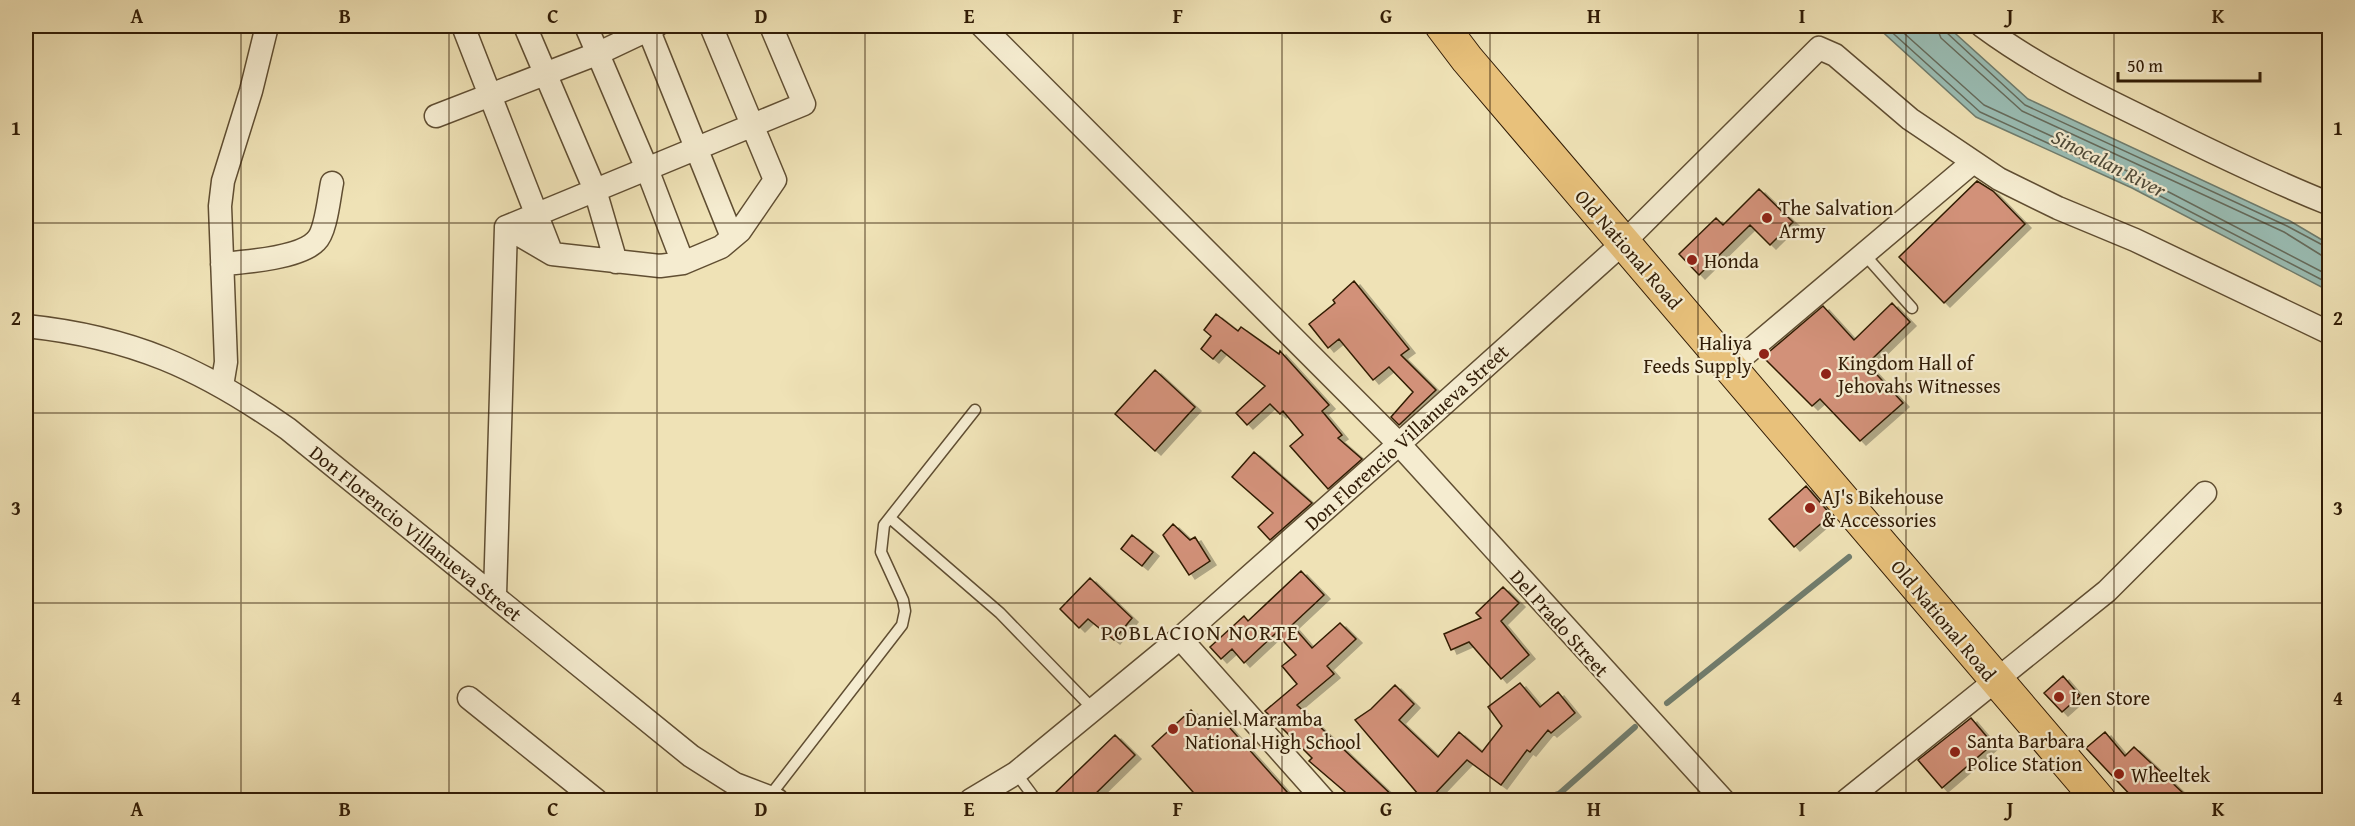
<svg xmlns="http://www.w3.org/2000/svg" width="2355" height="826" font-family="'Gentium Book Plus',serif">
	<defs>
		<filter id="shadow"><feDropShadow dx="6" dy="4" stdDeviation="0" flood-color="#0004"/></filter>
	</defs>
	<rect width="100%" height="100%" fill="#efe2b6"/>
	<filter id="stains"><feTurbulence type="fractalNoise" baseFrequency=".00333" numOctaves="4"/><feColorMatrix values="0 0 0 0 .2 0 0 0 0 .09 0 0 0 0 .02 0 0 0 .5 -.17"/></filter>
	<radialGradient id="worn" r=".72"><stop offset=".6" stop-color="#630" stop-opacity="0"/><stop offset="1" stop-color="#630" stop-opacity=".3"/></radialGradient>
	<path fill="#9abdb4" stroke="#707d6e" stroke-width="1.5" d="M1876 26H1947L2028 99 2290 221 2329 244V291L2132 188 1976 117Z"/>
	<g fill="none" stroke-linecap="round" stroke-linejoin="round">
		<path stroke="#666c5d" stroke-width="1.5" d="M1885 26 1980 112 2135 183 2330 284
			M1896 26 1984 105 2138 176 2330 276
			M1936 26 1941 38 2022 111 2284 232 2321 255 2330 256
			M1944 26 1946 32 2025 105 2287 226 2330 249"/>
		<path stroke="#707d6e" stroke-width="6" d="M1667 703 1849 557
			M1537 800 1559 794 1635 727"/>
	</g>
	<path fill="#d29179" stroke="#311c06" stroke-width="1.5" filter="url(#shadow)" d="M1977 181 1993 191 2025 224 1944 303 1899 257Z
		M1759 189 1793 222 1770 245 1750 225 1699 275 1679 254 1716 218 1723 225Z
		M1354 281 1409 349 1401 355 1436 390 1399 425 1391 417 1413 392 1389 367 1373 380 1339 339 1328 348 1309 324 1335 303 1333 300Z
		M1892 303 1910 322 1867 364 1903 403 1860 441 1820 399 1812 406 1763 357 1823 306 1854 340Z
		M1216 314 1238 331 1241 327 1279 354 1280 351 1329 405 1322 411 1342 435 1338 438 1362 459 1328 489 1290 446 1303 435 1283 411 1280 414 1270 404 1247 425 1236 413 1265 386 1221 350 1213 359 1201 349 1211 336 1204 330Z
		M1155 370 1195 407 1155 451 1115 414Z
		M1254 452 1312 503 1270 540 1258 527 1273 513 1232 477Z
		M1806 486 1831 515 1794 547 1769 519Z
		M1173 524 1190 540 1195 537 1210 561 1189 575 1163 535Z
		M1132 535 1153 552 1142 566 1121 549Z
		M1301 571 1324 595 1292 625 1312 648 1340 623 1356 639 1327 666 1334 674 1297 705 1398 801H1363L1354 793 1351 797 1309 761 1312 758 1265 711 1297 684 1282 666 1296 655 1276 633 1244 663 1232 649 1221 659 1210 647 1244 616 1248 621Z
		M1090 578 1132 618 1114 640 1088 619 1079 628 1060 609Z
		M1503 587 1519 603 1501 621 1529 655 1501 679 1469 642 1451 650 1444 634 1481 618 1476 613Z
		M2063 676 2080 696 2062 712 2044 693Z
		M1520 683 1540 707 1558 692 1575 713 1551 733 1548 730 1530 752 1527 750 1501 785 1467 760 1428 801H1424L1355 720 1371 709 1395 685 1414 704 1399 720 1438 757 1459 732 1482 752 1502 726 1488 707Z
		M1191 710 1208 729 1221 718 1287 792 1278 801H1201L1152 746Z
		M1971 718 1993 744 1942 788 1918 760Z
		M2105 732 2125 756 2134 747 2182 792 2173 801H2136L2086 748Z
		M1115 735 1135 755 1088 801H1064L1056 792Z"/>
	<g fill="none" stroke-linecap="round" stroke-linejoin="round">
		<g stroke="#604e32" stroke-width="13">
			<path id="service" d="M1864 254 1912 308
				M890 518 1000 613 1093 709
				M1016 773 1036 800
				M769 797 902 625 905 611 903 600 881 552 884 525 975 410"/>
		</g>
		<g stroke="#604e32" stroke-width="25">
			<path id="minor" d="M463 26 552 254
				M525 26 595 190 616 262
				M586 26 647 169 683 263
				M647 26 732 237
				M982 26 1399 444 1723 800
				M1982 26C2036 66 2094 94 2154 123 2212 152 2270 180 2330 204
				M436 116 599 53 656 26
				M506 227 552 254 660 266 683 263 721 247 740 231 775 180 711 26
				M506 227 804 104 771 26
				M222 264C246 262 300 258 316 241 326 232 329 197 332 183
				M26 326C132 337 201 368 288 429L691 756 735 784 777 800
				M1729 368 1973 162
				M222 386 226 362 220 206 223 181 251 91 267 26
				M495 595 506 227
				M1180 638 1324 800
				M469 698 596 800
				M971 800 1016 773 1180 638 1399 444 1623 243 1819 48 1835 55 1910 119 1999 179 2058 208 2135 240 2330 333
				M1847 800 2107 591 2205 493"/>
		</g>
		<g stroke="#311c06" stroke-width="35">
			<path id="primary" d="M1442 26 1467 59 2099 800"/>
		</g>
		<use href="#service" stroke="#f5ecd0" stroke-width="10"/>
		<use href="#minor" stroke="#f5ecd0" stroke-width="22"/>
		<use href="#primary" stroke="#e8c17b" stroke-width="33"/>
	</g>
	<path fill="none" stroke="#311c06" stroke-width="1.5" stroke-opacity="0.55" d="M241 26V800M449 26V800M657 26V800M865 26V800M1073 26V800M1282 26V800M1490 26V800M1698 26V800M1906 26V800M2114 26V800M26 223H2330M26 413H2330M26 603H2330"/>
	<g fill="#8f2418" stroke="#f5ecd0" stroke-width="2">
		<circle cx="1767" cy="218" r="6"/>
		<circle cx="1692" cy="260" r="6"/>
		<circle cx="1764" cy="354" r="6"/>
		<circle cx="1826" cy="374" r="6"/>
		<circle cx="1810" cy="508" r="6"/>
		<circle cx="2059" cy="697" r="6"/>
		<circle cx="1173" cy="729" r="6"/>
		<circle cx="1955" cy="752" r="6"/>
		<circle cx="2119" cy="774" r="6"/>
	</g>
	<g text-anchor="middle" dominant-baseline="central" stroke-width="4.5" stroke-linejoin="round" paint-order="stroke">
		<g font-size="20" fill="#311c06" stroke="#f5ecd0" text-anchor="start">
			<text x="1779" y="207">The Salvation<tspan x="1779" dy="23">Army</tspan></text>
			<text x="1704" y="260">Honda</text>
			<text x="1752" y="342" text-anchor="end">Haliya<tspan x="1752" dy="23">Feeds Supply</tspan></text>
			<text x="1838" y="362">Kingdom Hall of<tspan x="1838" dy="23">Jehovahs Witnesses</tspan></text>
			<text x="1822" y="496">AJ's Bikehouse<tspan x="1822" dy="23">&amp; Accessories</tspan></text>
			<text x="2071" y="697">Len Store</text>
			<text x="1185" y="718">Daniel Maramba<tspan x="1185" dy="23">National High School</tspan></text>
			<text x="1967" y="740">Santa Barbara<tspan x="1967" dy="23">Police Station</tspan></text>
			<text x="2131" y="774">Wheeltek</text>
		</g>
		<g font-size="20" fill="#311c06" stroke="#f5ecd0">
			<text transform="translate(1629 249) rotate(49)">Old National Road</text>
			<text transform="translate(1406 437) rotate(-42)">Don Florencio Villanueva Street</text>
			<text transform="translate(416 533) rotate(39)">Don Florencio Villanueva Street</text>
			<text transform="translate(1944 620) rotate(50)">Old National Road</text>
			<text transform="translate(1560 623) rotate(48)">Del Prado Street</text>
		</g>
		<g font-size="21" font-style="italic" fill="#504c3a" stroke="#f5ecd0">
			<text transform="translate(2109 163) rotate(27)">Sinocalan River</text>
		</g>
		<g font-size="22" letter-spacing="1.5" fill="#311c06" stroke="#f5ecd0">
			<text x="1200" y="632">POBLACION NORTE</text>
		</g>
	</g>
	<rect width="2355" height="826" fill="none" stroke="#efe2b6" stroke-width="66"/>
	<path d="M2118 72v9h142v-9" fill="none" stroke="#311c06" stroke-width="3"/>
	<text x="2127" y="72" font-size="18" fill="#311c06" stroke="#f5ecd0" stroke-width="4.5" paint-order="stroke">50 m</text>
	<rect x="33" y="33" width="2289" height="760" fill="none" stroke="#311c06" stroke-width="2"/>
	<g font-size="20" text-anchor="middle" font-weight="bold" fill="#311c06">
		<text x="137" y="23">A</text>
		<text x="345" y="23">B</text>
		<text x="553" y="23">C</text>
		<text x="761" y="23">D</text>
		<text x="969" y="23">E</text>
		<text x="1178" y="23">F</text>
		<text x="1386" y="23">G</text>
		<text x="1594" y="23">H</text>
		<text x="1802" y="23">I</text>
		<text x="2010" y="23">J</text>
		<text x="2218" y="23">K</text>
		<text x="16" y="135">1</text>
		<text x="2338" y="135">1</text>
		<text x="16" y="325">2</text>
		<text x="2338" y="325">2</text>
		<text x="16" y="515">3</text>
		<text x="2338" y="515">3</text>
		<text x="16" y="705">4</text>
		<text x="2338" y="705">4</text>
		<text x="137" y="816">A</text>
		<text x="345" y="816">B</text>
		<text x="553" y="816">C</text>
		<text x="761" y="816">D</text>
		<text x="969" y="816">E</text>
		<text x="1178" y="816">F</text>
		<text x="1386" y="816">G</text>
		<text x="1594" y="816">H</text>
		<text x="1802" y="816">I</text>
		<text x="2010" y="816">J</text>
		<text x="2218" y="816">K</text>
	</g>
	<rect width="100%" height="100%" filter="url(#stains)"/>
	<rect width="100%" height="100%" fill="url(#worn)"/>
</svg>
